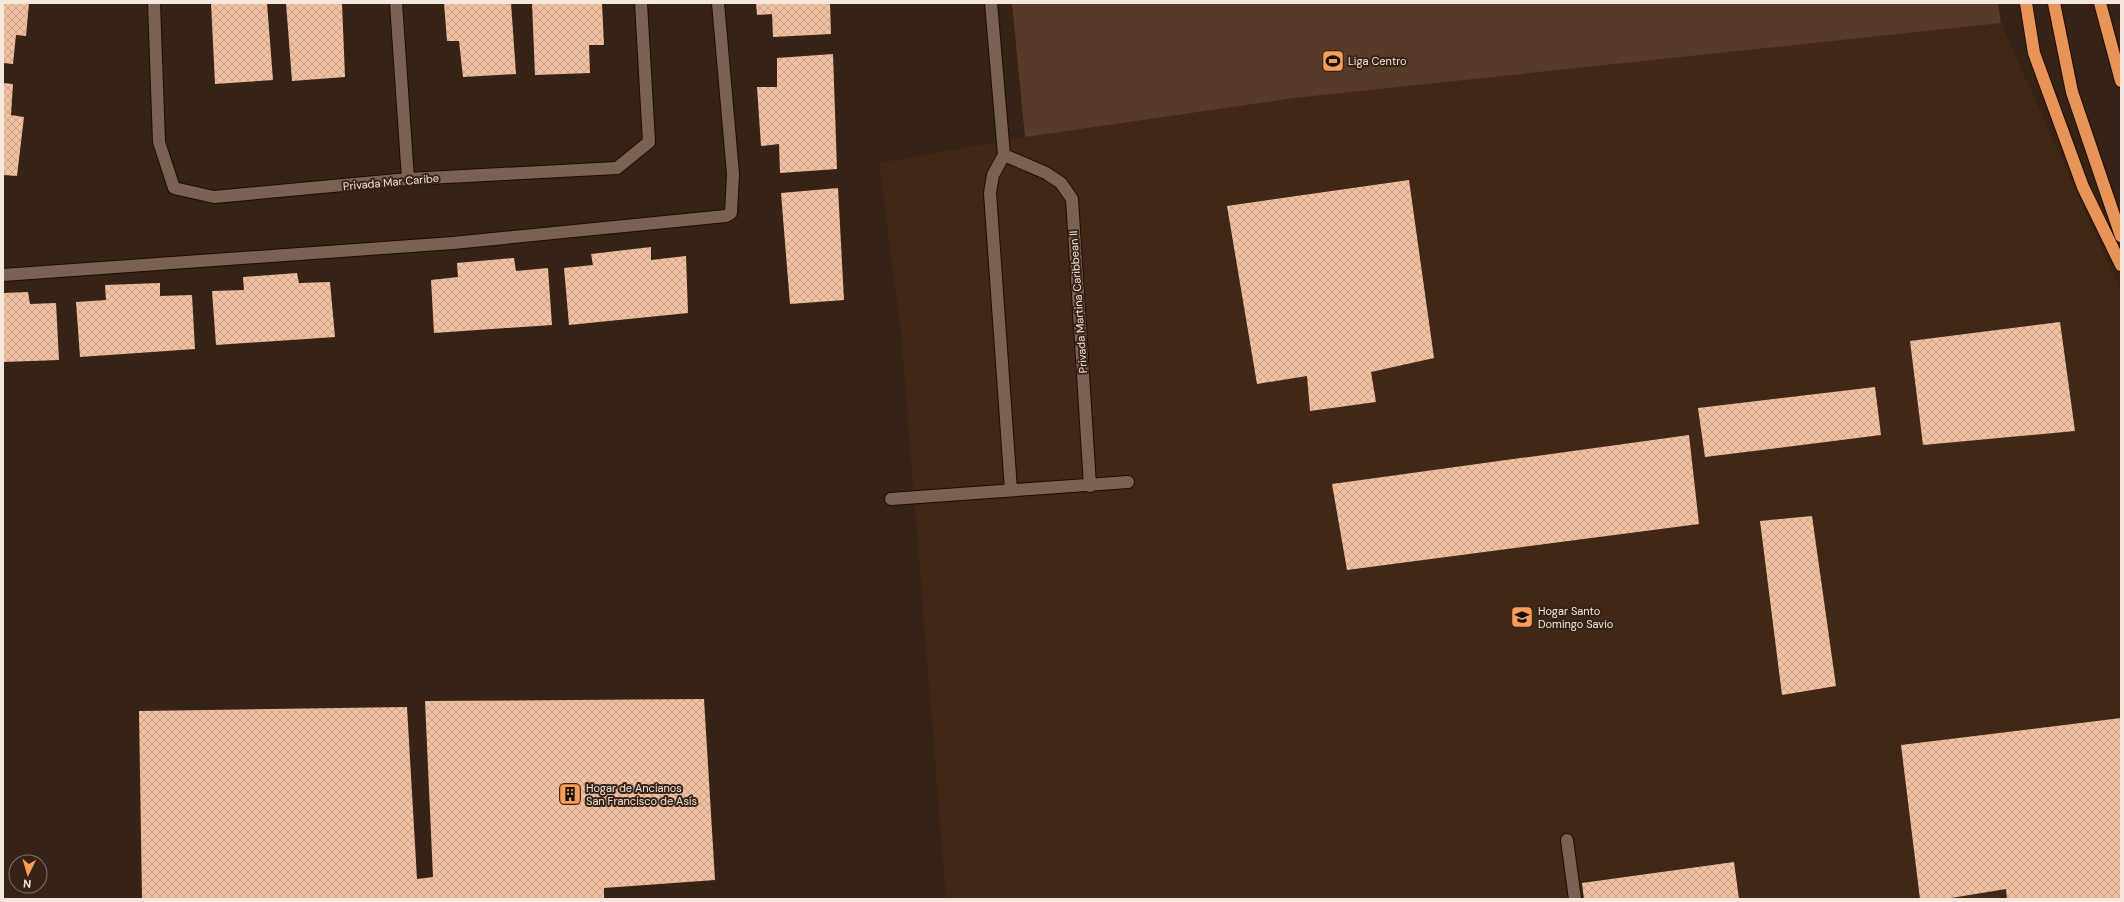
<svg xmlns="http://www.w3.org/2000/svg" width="2124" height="902" viewBox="0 0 2124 902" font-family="'DM Sans',sans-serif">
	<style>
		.built { fill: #412715 }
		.pitch { fill: #573b28 }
		.building { fill: url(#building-cross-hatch) }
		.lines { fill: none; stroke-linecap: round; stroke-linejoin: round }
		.lane-casing { stroke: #1e0c02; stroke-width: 14 }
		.street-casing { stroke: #1e0c02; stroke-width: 14 }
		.highway-casing { stroke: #1e0c02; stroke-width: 14 }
		.lane { stroke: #7a6252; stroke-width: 12 }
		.street { stroke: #7a6252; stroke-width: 12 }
		.highway { stroke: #e89458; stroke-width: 12 }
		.labels { text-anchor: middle; stroke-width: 4; stroke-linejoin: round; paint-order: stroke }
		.poi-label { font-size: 11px; fill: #f5e7de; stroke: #372315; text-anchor: start }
		.street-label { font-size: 11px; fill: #f5e7de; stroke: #372315 }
	</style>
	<defs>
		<pattern id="building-cross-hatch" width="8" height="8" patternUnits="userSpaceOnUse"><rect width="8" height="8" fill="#f1c0a0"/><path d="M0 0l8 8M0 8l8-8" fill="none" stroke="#c7a189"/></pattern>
	</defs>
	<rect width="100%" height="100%" fill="#372315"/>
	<path class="built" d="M1012 3H1998L2001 23 2121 292V899H946L901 334 879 163 1025 137Z"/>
	<path class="pitch" d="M1012 3H1998L2001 23 1294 98 1025 137Z"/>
	<path class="building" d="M3 3H29L26 36 16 35 13 64 3 63Z
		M211 3H267L273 80 215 84Z
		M286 3H342L345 77 292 81Z
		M444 3H511L516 74 463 77 459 41H447Z
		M532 3H602L604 45H589L590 73 535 75Z
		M756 3H830L831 34 773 37 772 14 757 15Z
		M833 54 837 169 780 173 779 144 761 146 757 87H777V58Z
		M3 83 13 84 11 115 24 117 17 176 3 175Z
		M1409 180 1434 358 1371 372 1376 402 1310 411 1307 376 1257 384 1227 206Z
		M838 188 844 300 790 304 781 193Z
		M651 247V260L686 256 688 313 569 325 564 268 593 265 591 254Z
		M514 258 516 271 548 268 552 325 434 333 431 280 458 277 457 263Z
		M297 273 299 283 330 282 335 337 216 345 212 291 244 290 243 277Z
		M160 283V296L192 295 195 349 80 357 76 302 106 300 105 285Z
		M28 292 30 304 56 303 59 360 3 362V293Z
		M2060 322 2075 431 1923 445 1910 341Z
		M1875 387 1881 435 1705 457 1698 408Z
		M1689 435 1699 524 1347 570 1332 484Z
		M1812 516 1836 686 1782 695 1760 521Z
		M704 699 715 880 604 888V899H142L139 711 407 707 417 879 433 877 425 701Z
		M2121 718V899H2007L2006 889 1945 899H1920L1901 745Z
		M1734 862 1739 899H1584L1582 883Z"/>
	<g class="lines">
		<g class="lane-casing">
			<path id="lane" d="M991 3 1004 155 993 175 990 193 1011 490
				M1004 155 1046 173 1061 183 1072 199 1090 486
				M3 275 453 243 726 216 731 213 733 174 718 3
				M891 499 1128 482
				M1567 840 1575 899"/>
		</g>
		<g class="street-casing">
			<path id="street" d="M154 3 159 142 174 188 214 197 408 179 617 168 649 142 641 3
				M396 3 408 179"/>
		</g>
		<g class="highway-casing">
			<path id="highway" d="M2026 3 2034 53 2083 187 2121 265
				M2054 3 2072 92 2121 236
				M2100 3 2121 81"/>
		</g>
		<use href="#lane" class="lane"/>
		<use href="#street" class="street"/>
		<use href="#highway" class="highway"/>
	</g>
	<defs>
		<g id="stadium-square" transform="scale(1.15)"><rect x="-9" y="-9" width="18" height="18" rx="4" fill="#fd9c56" stroke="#372315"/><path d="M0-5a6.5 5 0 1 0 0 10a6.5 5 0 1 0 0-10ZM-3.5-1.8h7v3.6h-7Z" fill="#111"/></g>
		<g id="school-square" transform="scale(1.15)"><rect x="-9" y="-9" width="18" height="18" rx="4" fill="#fd9c56" stroke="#372315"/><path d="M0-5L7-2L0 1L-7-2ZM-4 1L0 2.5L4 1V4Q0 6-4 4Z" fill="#111"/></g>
		<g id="building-square" transform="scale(1.15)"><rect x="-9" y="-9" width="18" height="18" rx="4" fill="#fd9c56" stroke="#372315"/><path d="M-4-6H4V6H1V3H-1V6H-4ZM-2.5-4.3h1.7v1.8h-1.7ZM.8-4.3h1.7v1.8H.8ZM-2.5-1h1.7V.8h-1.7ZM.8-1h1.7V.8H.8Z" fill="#111"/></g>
	</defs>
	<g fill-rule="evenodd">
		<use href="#stadium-square" x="1333" y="61"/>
		<use href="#school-square" x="1522" y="617"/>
		<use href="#building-square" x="570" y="794"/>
	</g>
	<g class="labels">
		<g class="poi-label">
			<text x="1348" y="65">Liga Centro</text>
			<text x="1538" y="615">Hogar Santo<tspan x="1538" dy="13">Domingo Savio</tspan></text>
			<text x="586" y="792">Hogar de Ancianos<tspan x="586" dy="13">San Francisco de Asís</tspan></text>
		</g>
		<g class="street-label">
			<text transform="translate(391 182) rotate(-5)" y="4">Privada Mar Caribe</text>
			<text transform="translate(1078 302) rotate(-94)" y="4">Privada Martina Caribbean II</text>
		</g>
	</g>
	<rect width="2124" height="902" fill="none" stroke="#f5e7de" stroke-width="8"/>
	<g transform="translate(28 874) rotate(185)"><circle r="19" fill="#372315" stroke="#837165"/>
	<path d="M0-3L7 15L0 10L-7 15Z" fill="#fd9c56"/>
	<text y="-6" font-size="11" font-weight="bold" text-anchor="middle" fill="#f5e7de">N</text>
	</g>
</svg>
